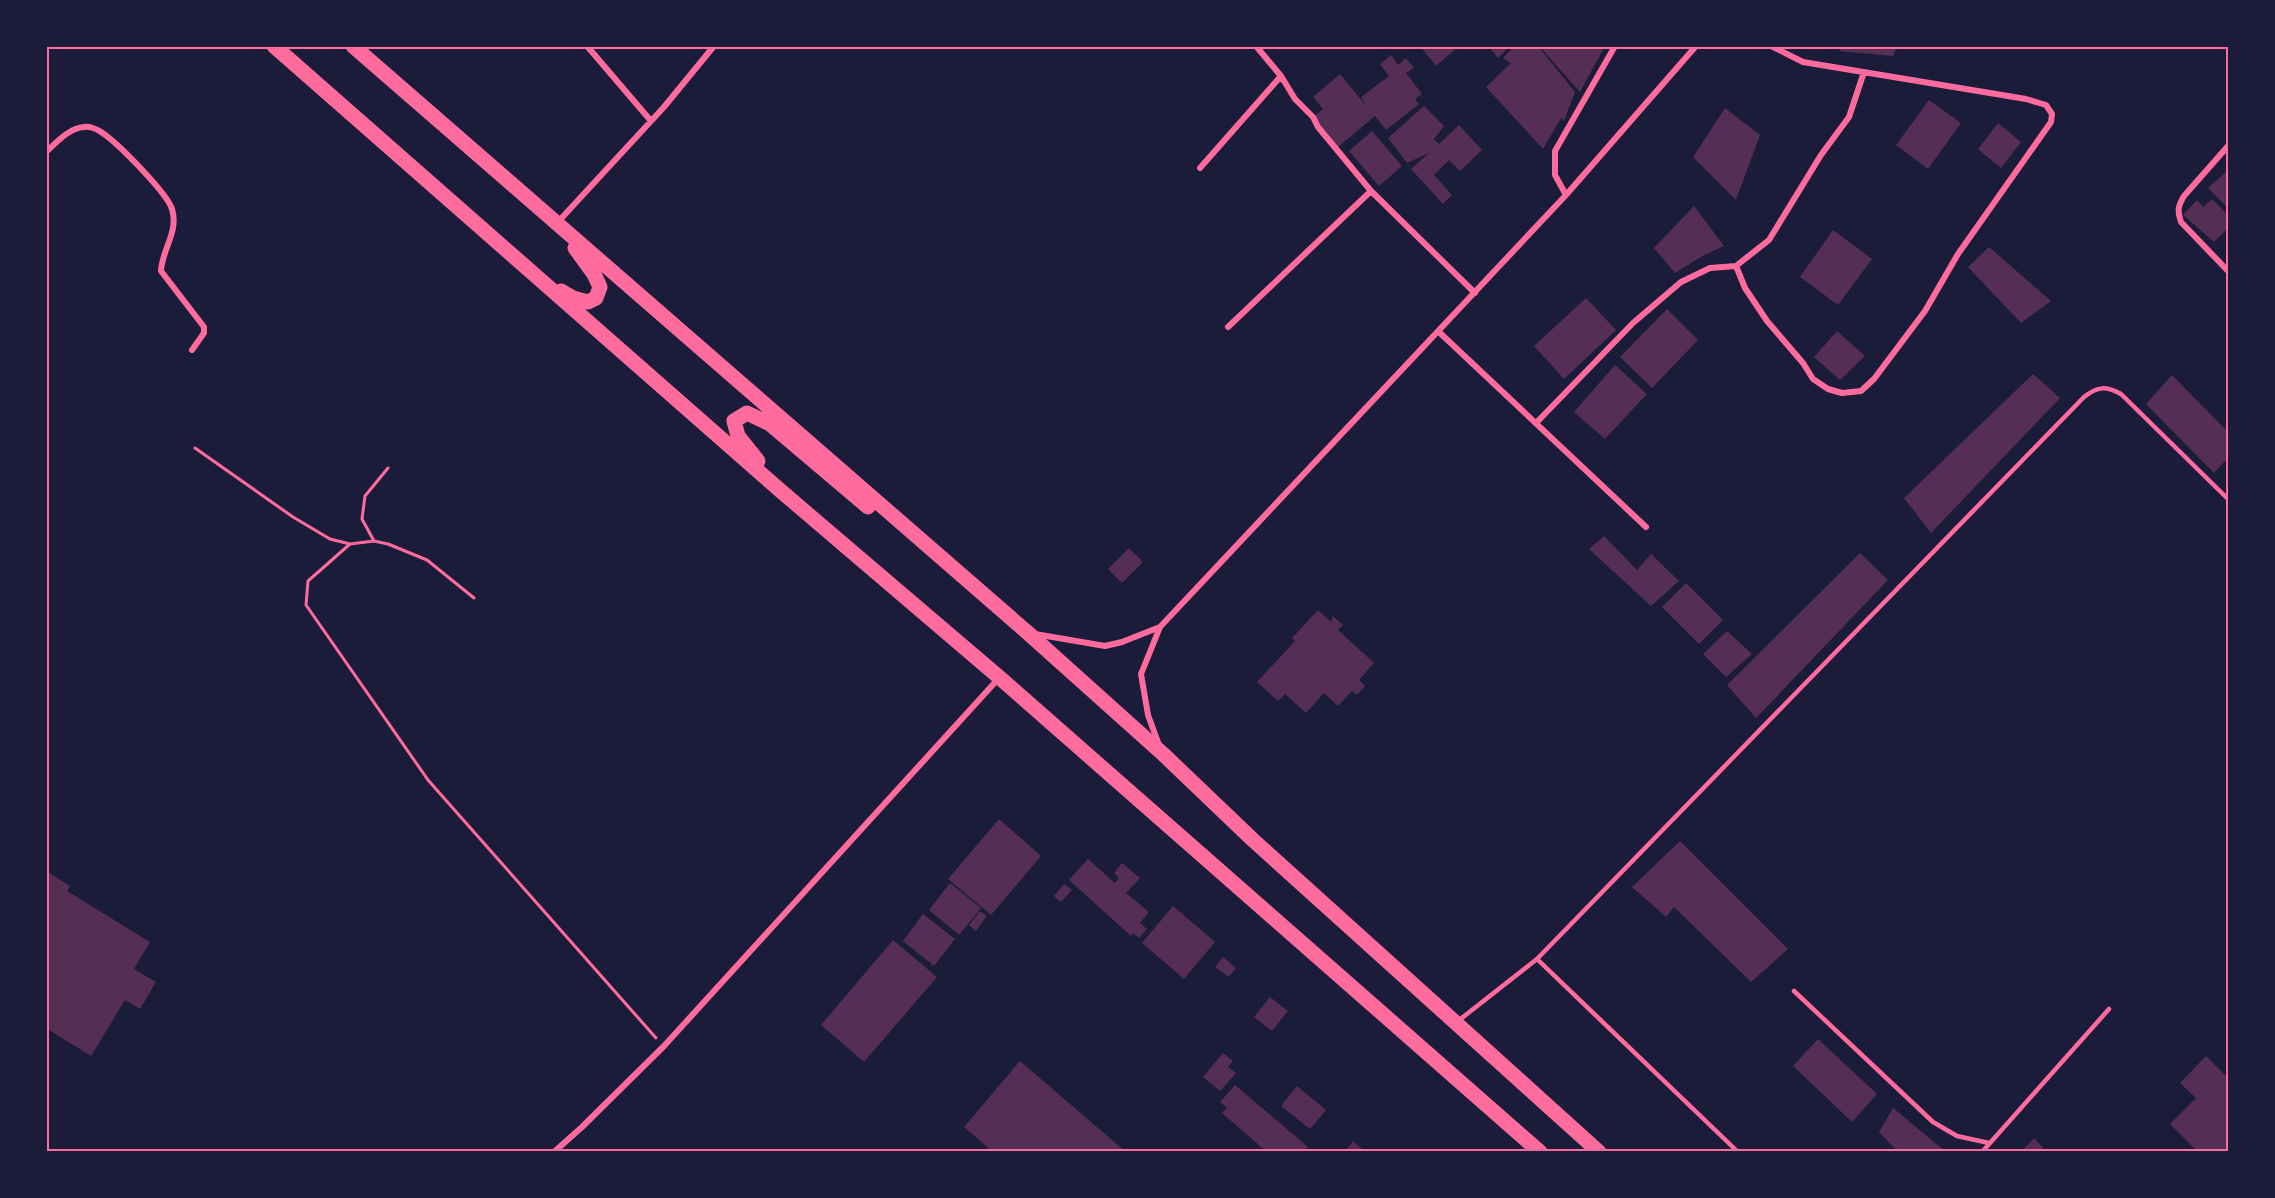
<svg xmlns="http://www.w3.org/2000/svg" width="2275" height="1198" viewBox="0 0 2275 1198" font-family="'Noto Sans',sans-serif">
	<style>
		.building { fill: #542f53 }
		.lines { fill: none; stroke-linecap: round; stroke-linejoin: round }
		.path { stroke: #ff6b9d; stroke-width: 3 }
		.service { stroke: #ff6b9d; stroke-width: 4.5 }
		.minor { stroke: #ff6b9d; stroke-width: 6 }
		.trunk { stroke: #ff6b9d; stroke-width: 15 }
		.neatline { fill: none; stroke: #ff6b9d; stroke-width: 2 }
	</style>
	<rect width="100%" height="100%" fill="#1b1b3a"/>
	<path class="building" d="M1420 46H1459L1436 66Z
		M1488 46H1510L1498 58Z
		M1514 46H1538L1575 92 1564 121 1561 118 1543 149 1486 87 1511 63 1503 58Z
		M1539 46H1605L1580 92Z
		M1841 46H1897L1893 56 1839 51Z
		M1391 55 1398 65 1406 58 1414 68 1406 73 1422 94 1415 99 1419 104 1386 130 1375 116 1338 147 1313 117 1323 109 1313 97 1340 74 1368 108 1361 97 1389 76 1380 64Z
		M1929 100 1961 123 1928 169 1896 145Z
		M1424 106 1444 126 1434 139 1439 144 1459 125 1482 150 1460 171 1449 160 1434 175 1452 195 1443 204 1411 169 1429 153 1407 163 1388 138Z
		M1725 108 1760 135 1736 200 1693 157Z
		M1998 123 2021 142 2001 168 1978 149Z
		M1372 131 1402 166 1379 186 1349 151Z
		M2226 172 2228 174V208L2208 188Z
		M2212 199 2228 215V228L2214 242 2183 215 2197 200 2203 207Z
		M1694 206 1724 246 1704 255 1675 273 1654 248Z
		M1833 230 1872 259 1838 305 1800 277Z
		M1989 247 2051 301 2021 323 1968 267Z
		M1586 298 1616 330 1564 379 1534 346Z
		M1667 309 1698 340 1652 388 1620 357Z
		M1837 331 1865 356 1840 380 1814 357Z
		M1615 365 1647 394 1605 439 1574 412Z
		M2033 374 2060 398 1931 533 1904 498Z
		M2172 375 2228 432V458L2214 473 2146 404Z
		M1604 536 1637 570 1651 554 1679 581 1651 606 1589 549Z
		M1129 548 1143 562 1122 583 1108 569Z
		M1860 553 1888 580 1756 718 1727 685Z
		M1686 583 1723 620 1699 644 1662 607Z
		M1318 610 1331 622 1333 616 1343 625 1338 630 1374 663 1359 680 1365 686 1357 695 1352 691 1338 706 1324 693 1306 713 1285 694 1278 701 1257 682 1295 641 1292 638Z
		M1727 631 1752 654 1726 677 1703 654Z
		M999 819 1041 856 991 915 948 879Z
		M1680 841 1788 949 1751 982 1674 907 1666 917 1632 887Z
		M1088 859 1115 883 1119 878 1114 873 1122 863 1140 878 1126 893 1149 912 1140 923 1147 929 1139 938 1133 933 1131 936 1069 880Z
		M46 871 70 886 67 891 150 942 134 969 156 982 140 1009 125 1000 91 1056 46 1028Z
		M950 883 981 908 959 935 929 910Z
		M1064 884 1072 890 1061 902 1054 896Z
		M1173 906 1215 942 1184 979 1142 943Z
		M980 911 987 916 976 931 969 925Z
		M923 914 955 939 934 966 903 941Z
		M893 940 937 977 864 1062 821 1025Z
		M1223 957 1236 968 1229 977 1215 967Z
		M1270 997 1288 1011 1272 1031 1254 1017Z
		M1818 1039 1877 1094 1852 1122 1793 1066Z
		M1223 1053 1233 1061 1228 1067 1236 1073 1220 1091 1203 1077Z
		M2206 1056 2228 1078V1152H2198L2170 1124 2196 1098 2180 1083Z
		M1020 1061 1126 1152H993L964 1127Z
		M1235 1085 1308 1147 1304 1152H1267L1222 1113 1227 1108 1220 1102Z
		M1297 1086 1326 1110 1310 1129 1281 1106Z
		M1893 1108 1946 1152H1898L1879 1132Z
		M2034 1138 2047 1152H2021Z
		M1353 1141 1365 1152H1345Z"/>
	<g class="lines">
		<path class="path" d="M195 448 293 517 330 539 350 544
			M374 541 362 519 365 496 388 468
			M474 598 427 560 388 544 374 541 350 544 308 581 306 605 428 780 656 1038"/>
		<path class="service" d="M1537 959 1738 1152
			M1794 991 1933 1122 1957 1136 1989 1143
			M1458 1021 1537 959 2084 397C2098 386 2106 386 2121 394L2228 499
			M1982 1152 2109 1009"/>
		<path class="minor" d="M587 46 651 121
			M1256 46 1281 76 1295 99 1313 117 1318 127 1371 191
			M2228 146 2184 196C2178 206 2177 211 2181 222L2228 271
			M46 152C57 142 69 128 84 127 89 126 97 129 101 132 117 142 167 193 172 209 179 232 162 249 161 271L204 327V333L192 350
			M1200 168 1281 76
			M1566 195 1555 175V151L1615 46
			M557 223 664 107 714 46
			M1736 266 1745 288 1767 321 1803 363 1813 379 1828 389 1842 393 1861 391 1874 379 1925 311 1958 254 2051 122 2052 114 2046 105 2026 99 1803 62 1771 46
			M1228 327 1371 191 1475 293
			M1439 332 1646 527
			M1536 423 1633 323 1681 282 1710 268 1736 266 1769 240 1821 155 1849 117 1864 72
			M1035 634 1105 646 1122 642 1160 627 1566 195 1696 46
			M1159 745 1148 715 1141 674 1160 627
			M554 1152 582 1127 664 1046 999 678"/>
		<path class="trunk" d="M274 46 782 492 1000 678 1540 1152
			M353 46 1028 633 1163 754 1253 840 1599 1152
			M561 291 573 298 588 302 596 298 600 287 594 274 575 248
			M758 461 738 436 734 421 747 413 770 424 868 507"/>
	</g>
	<rect width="2275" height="1198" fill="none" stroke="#1b1b3a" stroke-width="96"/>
	<rect x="48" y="48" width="2179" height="1102" class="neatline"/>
</svg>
